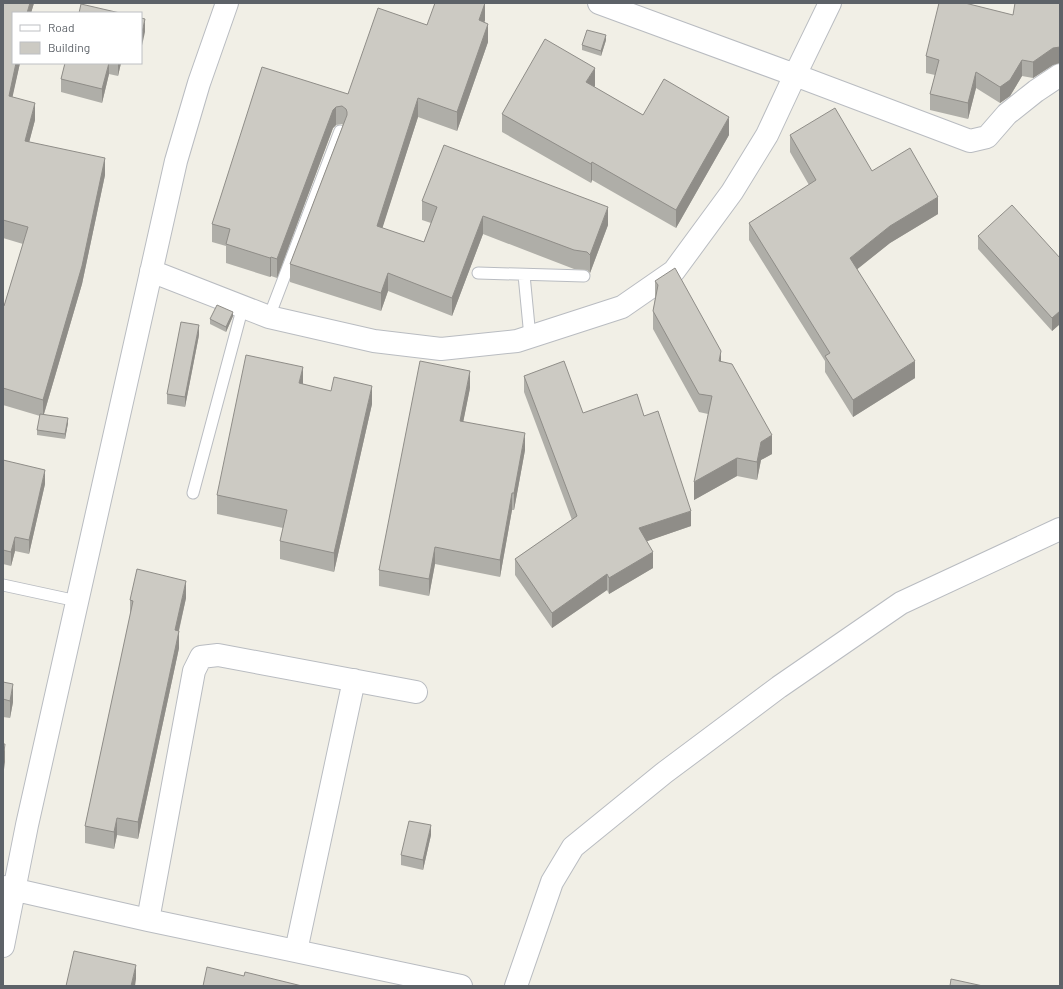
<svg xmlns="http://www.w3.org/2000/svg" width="1063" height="989" viewBox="0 0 1063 989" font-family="Barlow,sans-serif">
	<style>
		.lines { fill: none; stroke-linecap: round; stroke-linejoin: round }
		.service-casing { stroke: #b9bcc1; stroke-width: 13 }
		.minor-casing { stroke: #b9bcc1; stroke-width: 24 }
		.service { stroke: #fff; stroke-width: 11 }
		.minor { stroke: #fff; stroke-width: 22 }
		.wall { fill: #afaea8 }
		.shaded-wall { fill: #8f8d88 }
		.building { fill: #cccac3; stroke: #8f8d88 }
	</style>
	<rect width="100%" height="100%" fill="#f1efe6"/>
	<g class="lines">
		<g class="service-casing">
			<path id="service" d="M478 273 584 276
				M524 275 530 337
				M269 317 340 131
				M193 493 243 306
				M3 585 77 601"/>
		</g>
		<g class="minor-casing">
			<path id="minor" d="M599 3 795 75 970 141 987 137 1007 114 1036 91 1060 75
				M151 271 269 317 374 341 441 349 517 341 622 307 674 271 732 192 767 135 795 75 830 3
				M3 887 148 920 461 986
				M148 920 194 671 201 657 218 655 416 692
				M3 946 27 825 176 161 199 83 227 3
				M296 951 354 680
				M516 986 552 882 573 847 664 773 779 687 901 603 1060 529"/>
		</g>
		<use href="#service" class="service"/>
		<use href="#minor" class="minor"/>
	</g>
	<path class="wall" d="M3 3H34L31 13H13V63H20L12 97 35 120 29 142 105 175 82 284 44 414 68 423 65 439 37 435V430L40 416 3 405V306H4L23 244 3 238Z
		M485 3V20L484 23 488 42 457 131 418 117 382 228 424 242 431 223 422 220V201L608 225 590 273 587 270 574 269 483 234 452 316 388 291 381 311 290 282V264L343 125 342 124 336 125 333 128 277 278 271 276 270 277 226 263V246L212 242V224L348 94 427 25Z
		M1060 3V63L1053 65 1033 78 1022 76 1010 96 1000 103 976 88 968 119 930 110V94L935 75 926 73V56L1013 15Z
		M606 40 601 56 582 50V45Z
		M65 63H121L118 76 109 74 102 103 61 92V79Z
		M595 86 594 87 643 115 729 135 676 228 592 180 591 183 502 132V114Z
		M790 135 872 171 938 214 890 243 857 269 915 378 853 417 825 372V361L749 240V223L809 185 790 152Z
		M978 236 1060 258V324L1052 331 978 249Z
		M655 281 721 362 772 454 761 460 757 480 737 476 694 500 708 414 699 412 653 329V311L655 299Z
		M233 316 226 332 210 324V319Z
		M199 335 185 407 167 404V394Z
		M524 376 583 413 644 416 691 526 647 541 653 568 609 594 607 590 552 628 515 575V559L572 520 524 392Z
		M303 384 372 404 334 572 280 559V541L283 528 217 514V495Z
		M470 388 463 422 525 450 514 510H512L500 577 435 564 429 596 379 586V570Z
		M3 460 45 484 29 554 15 551 11 566 3 564Z
		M186 598 179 631V648L138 839 117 835 114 849 85 843V826L130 617V600Z
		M3 682 13 702 10 718 3 717Z
		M431 835 423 870 401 865V855Z"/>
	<path class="shaded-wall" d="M30 3H34L31 13H27Z
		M485 3V20L479 39V20Z
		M145 19V32L141 50V37Z
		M488 24V42L457 131V112Z
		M606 35V40L601 56V51Z
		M1059 46V63L1053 65 1033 78V62L1053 48Z
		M1022 60V76L1010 96 1000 103V87Z
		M16 63H20L9 113V96Z
		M109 63V74L102 103V89Z
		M118 63H121L118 76Z
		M595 68V86L586 100V82Z
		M976 72V88L968 119V103Z
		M418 98V117L377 245V226Z
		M35 103V120L25 158V141Z
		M336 107V125L333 128 277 278V259L333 110Z
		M729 117V135L676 228V210Z
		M105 158V175L82 284 43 417V400Z
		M592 162V180L591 183V164Z
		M938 197V214L890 243 850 275V258L890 226Z
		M608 207V225L590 273V255Z
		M483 216V234L452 316V298Z
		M271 257V276L270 277V258Z
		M388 273V291L381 311V293Z
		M1060 311V324L1052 331V318Z
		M233 312V316L226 332V327Z
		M199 325V335L185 407V397Z
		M721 351V369L719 361Z
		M915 361V378L853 417V400Z
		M303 367V385L299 383Z
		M470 371V388L460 438V421Z
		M372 386V404L334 572V553Z
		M68 418V423L65 439V434Z
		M525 433V450L514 510V493Z
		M772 435V454L761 460 757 480V462L761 442Z
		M737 458V476L694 500V482Z
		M45 470V484L29 554V540Z
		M512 493V510L500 577V560Z
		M691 511V526L639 544V528Z
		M15 537V551L11 566V552Z
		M435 547V564L429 596V579Z
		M653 552V568L609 594V578Z
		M607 574V590L552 628V613Z
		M186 581V598L175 647V630Z
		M179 631V648L138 839V822Z
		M13 684V702L10 718V701Z
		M5 744V762L3 777V759Z
		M117 818V835L114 849V832Z
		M431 825V835L423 870V860Z
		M136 965V979L135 986H131Z"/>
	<path class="building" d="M3 3H30L27 13H13V63H16L9 96 35 103 25 141 105 158 82 266 43 400 3 388V306H4L28 227 3 220Z
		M435 3H485L479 20 488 24 457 112 418 98 377 226 424 242 437 207 422 201 444 145 608 207 590 255 587 252 574 250 483 216 452 298 388 273 381 293 290 264 347 115V112L346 109 342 106 336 107 333 110 277 259 271 257 270 258 226 244 230 229 212 224 262 67 348 94 378 8 427 25Z
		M939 3H965L1013 15 1015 3H1060V47L1053 48 1033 62 1022 60 1010 80 1000 87 976 72 968 103 930 94 939 60 926 56Z
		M81 4 120 13H79Z
		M141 18 145 19 141 37Z
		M587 30 606 35 601 51 582 45Z
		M545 39 595 68 586 82 643 115 664 79 729 117 676 210 592 162 591 164 502 114Z
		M65 63H109L102 89 61 79Z
		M835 108 872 171 910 148 938 197 890 226 850 258 915 361 853 400 825 356 830 353 749 223 816 180 790 135Z
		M1012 205 1060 258V311L1052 318 978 236Z
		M675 268 721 351 719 361 732 364 772 435 761 442 757 462 737 458 694 482 712 396 699 394 653 311 658 285 655 281Z
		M217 305 233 312 226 327 210 319Z
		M181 322 199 325 185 397 167 394Z
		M246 355 303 367 299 383 331 391 334 377 372 386 334 553 280 541 287 510 217 495Z
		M420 361 470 371 460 421 525 433 514 493H512L500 560 435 547 429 579 379 570Z
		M564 361 583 413 637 394 644 416 658 411 691 511 639 528 653 552 609 578 607 574 552 613 515 559 577 516 524 376Z
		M40 414 68 418 65 434 37 430Z
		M3 460 45 470 29 540 15 537 11 552 3 550Z
		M137 569 186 581 175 630 179 631 138 822 117 818 114 832 85 826 133 601 130 600Z
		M3 682 13 684 10 701 3 699Z
		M3 744H5L3 759Z
		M409 821 431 825 423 860 401 855Z
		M74 951 136 965 131 986H66Z
		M207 967 244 976 245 972 302 986H203Z
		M951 979 983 986H950Z"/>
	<rect width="1063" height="989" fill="none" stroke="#5d6268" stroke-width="8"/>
	<rect x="12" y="12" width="130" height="52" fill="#ffffff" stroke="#bec0c3"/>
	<rect x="20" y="25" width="20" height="6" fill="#ffffff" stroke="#bec0c3"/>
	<text x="48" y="32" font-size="12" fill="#5d6268">Road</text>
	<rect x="20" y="42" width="20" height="12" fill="#cccac3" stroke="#bec0c3"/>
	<text x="48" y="52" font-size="12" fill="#5d6268">Building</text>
</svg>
